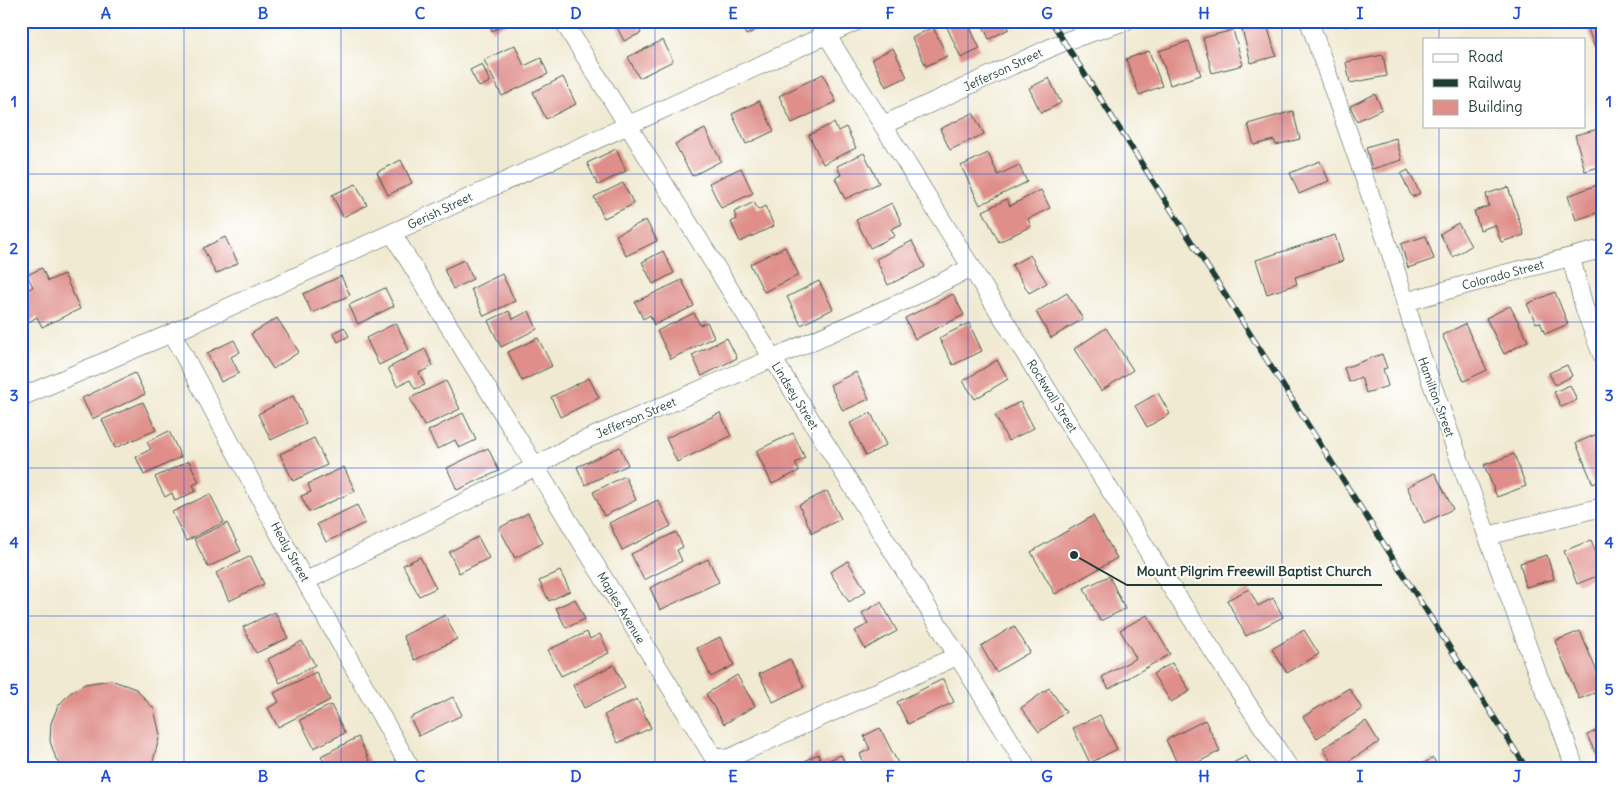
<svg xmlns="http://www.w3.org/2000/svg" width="1623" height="790" viewBox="0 0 1623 790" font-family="Delius,sans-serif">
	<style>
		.building { fill: #df8e89 }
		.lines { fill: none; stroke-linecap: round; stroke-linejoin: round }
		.minor-casing { stroke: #3e574c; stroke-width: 19 }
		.minor { stroke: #fff; stroke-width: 18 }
		.rail-casing { stroke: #1f3d34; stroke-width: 5.5 }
		.rail { stroke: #fff; stroke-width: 4; stroke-dasharray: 11; stroke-linecap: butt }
		.grid { fill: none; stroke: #1d4ed8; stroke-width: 1; stroke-opacity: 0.55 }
		.labels { text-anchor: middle; stroke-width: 4; stroke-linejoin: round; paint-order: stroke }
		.street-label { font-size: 12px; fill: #1f3d34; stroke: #fff }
		.leader { fill: none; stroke: #1f3d34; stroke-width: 2 }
		.callout-dot { fill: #1f3d34; stroke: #fff; stroke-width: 2 }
		.callout-label { font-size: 14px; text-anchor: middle; font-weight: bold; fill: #1f3d34; stroke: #fff; stroke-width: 4; stroke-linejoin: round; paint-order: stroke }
		.neatline { fill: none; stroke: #1d4ed8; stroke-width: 2 }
		.grid-label { font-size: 16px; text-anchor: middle; font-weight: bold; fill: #1d4ed8 }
	</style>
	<rect width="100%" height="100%" fill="#fff"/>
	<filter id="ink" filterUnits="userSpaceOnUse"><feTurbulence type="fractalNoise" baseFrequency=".02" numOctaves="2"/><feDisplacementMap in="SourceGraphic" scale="10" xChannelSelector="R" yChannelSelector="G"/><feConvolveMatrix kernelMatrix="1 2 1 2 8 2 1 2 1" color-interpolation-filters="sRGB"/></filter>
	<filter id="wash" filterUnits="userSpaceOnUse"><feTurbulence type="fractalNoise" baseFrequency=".0096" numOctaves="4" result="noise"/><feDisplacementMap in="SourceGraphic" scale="20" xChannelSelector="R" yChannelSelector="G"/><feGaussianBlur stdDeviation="1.12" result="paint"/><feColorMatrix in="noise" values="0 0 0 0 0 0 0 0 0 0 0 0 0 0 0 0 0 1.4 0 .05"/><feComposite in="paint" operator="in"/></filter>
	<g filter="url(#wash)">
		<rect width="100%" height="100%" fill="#f1ead3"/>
		<g id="blocks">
			<path class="building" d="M488 21H512L492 31Z
				M614 21H636L641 33 624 41Z
				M739 21H774L746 35Z
				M954 21H967L980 49 961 58 946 25Z
				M981 21H1005L1009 29 989 39Z
				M1260 21H1266L1276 56 1251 63 1241 26Z
				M1342 21H1357L1345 27Z
				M1602 25V58L1599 59 1588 29Z
				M933 27 947 56 926 66 912 38Z
				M1233 30 1243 65 1212 73 1203 38Z
				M663 40 673 61 639 78 628 57Z
				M1189 41 1201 75 1170 85 1159 51Z
				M515 45 524 66 541 58 548 74 502 96 484 60Z
				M893 48 907 77 886 87 872 59Z
				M1149 51 1162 86 1139 95 1126 59Z
				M1383 55 1387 76 1350 83 1346 62Z
				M482 64 490 82 479 87 470 70Z
				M823 74 836 102 792 123 779 96Z
				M563 77 576 104 546 119 533 92Z
				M1049 78 1061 103 1041 113 1029 88Z
				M1375 94 1382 109 1357 121 1350 106Z
				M759 101 774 131 746 144 732 114Z
				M1293 111 1300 139 1276 145 1274 140 1254 145 1248 124Z
				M973 113 984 134 950 150 940 129Z
				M834 123 838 131 846 127 856 148 823 164 809 135Z
				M1602 128V166L1585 171 1575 135Z
				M705 129 721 161 692 176 675 144Z
				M1396 138 1402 160 1372 169 1366 147Z
				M616 149 626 171 598 185 587 163Z
				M864 153 879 183 845 199 835 178 841 175 837 166Z
				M988 153 998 175 1019 165 1027 182 980 205 961 166Z
				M401 160 412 183 388 195 377 172Z
				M1320 161 1329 181 1299 194 1290 173Z
				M741 168 753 193 721 208 709 183Z
				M1408 170 1420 193 1412 197 1401 174Z
				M623 183 634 204 604 218 594 197Z
				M1602 183V211L1576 220 1568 196Z
				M356 184 367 205 343 217 332 195Z
				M1508 187 1524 235 1501 242 1495 225 1480 230 1474 211 1489 206 1486 194Z
				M1041 190 1050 208 1028 219 1031 226 999 242 983 211 1007 199 1010 206Z
				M754 202 758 210 765 206 774 226 740 242 731 222 737 219 734 212Z
				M892 203 902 224 891 229 895 236 870 248 856 220Z
				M646 220 657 241 626 256 616 235Z
				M1458 223 1471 246 1453 257 1440 234Z
				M1335 235 1343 261 1295 277 1297 284 1267 294 1256 260Z
				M1426 236 1434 259 1408 268 1401 244Z
				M225 237 238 263 216 274 203 248Z
				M912 241 925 267 888 285 876 259Z
				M785 247 799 275 764 292 750 264Z
				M663 251 674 273 653 284 642 262Z
				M1030 255 1047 283 1029 293 1012 265Z
				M464 260 473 279 453 289 444 269Z
				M42 268 48 281 64 274 80 309 42 327 37 317 29 322 21 306V293L33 287 27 275Z
				M502 274 515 301 484 316 471 289Z
				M341 276 350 295 312 313 303 294Z
				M682 280 694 306 654 325 650 315 643 319 635 302Z
				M819 281 833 309 801 325 787 297Z
				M385 288 394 306 358 324 349 305Z
				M1555 292 1568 324 1545 334 1540 322 1536 323 1527 304Z
				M1067 293 1083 319 1051 338 1036 312Z
				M953 294 964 315 915 339 905 318Z
				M1510 306 1528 341 1504 354 1486 318Z
				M509 311 513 319 529 311 537 329 501 347 488 321Z
				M694 313 700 325 707 322 714 337 671 359 657 331Z
				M277 318 299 352 273 369 251 334Z
				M396 323 409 350 379 365 366 338Z
				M969 323 982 351 953 365 939 338Z
				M1465 324 1487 370 1464 381 1442 335Z
				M344 327 349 336 338 342 333 333Z
				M1106 328 1133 370 1101 391 1074 349Z
				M538 338 552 366 522 381 508 352Z
				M727 338 737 358 702 376 692 355Z
				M234 340 240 352 231 357 239 373 221 382 207 353Z
				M425 349 433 366 419 373 425 385 415 389 410 380 397 386 388 368Z
				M1382 354 1387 368 1383 369 1388 386 1366 393 1361 377 1349 382 1344 368Z
				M997 360 1008 379 975 399 963 381Z
				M1567 365 1572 376 1555 385 1549 373Z
				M856 372 869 399 843 411 830 385Z
				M135 373 145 394 92 419 82 398Z
				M589 378 599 398 560 417 551 397Z
				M446 381 460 409 424 426 410 398Z
				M1570 385 1577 400 1561 407 1554 392Z
				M1158 393 1170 414 1147 427 1135 406Z
				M293 396 306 423 271 440 258 414Z
				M143 402 156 430 115 448 102 420Z
				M1020 402 1034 428 1008 441 995 415Z
				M463 413 476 440 459 448 455 440 437 449 428 431Z
				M720 413 731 436 677 462 666 438Z
				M871 413 886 445 866 456 850 423Z
				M169 431 181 457 144 475 136 457 151 449 147 442Z
				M1602 432V480L1593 484 1576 443Z
				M793 433 805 458 795 463 799 471 772 484 756 451Z
				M314 438 327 465 293 481 280 454Z
				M620 447 628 465 585 485 577 467Z
				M488 448 499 471 457 490 447 468Z
				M1514 454 1526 486 1497 497 1484 465Z
				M189 461 199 482 193 485 196 491 175 501 172 493 165 497 155 477Z
				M344 467 355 491 309 512 301 496 311 492 308 484Z
				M1435 473 1453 509 1424 523 1407 487Z
				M625 476 636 500 604 516 593 492Z
				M827 491 841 519 812 533 799 505Z
				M210 494 224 522 186 541 172 512Z
				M658 500 671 526 622 550 609 523Z
				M357 505 365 523 326 542 317 524Z
				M528 513 543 543 515 558 499 528Z
				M1093 516 1117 558 1055 594 1031 552Z
				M227 523 241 551 208 567 194 539Z
				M676 532 683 547 677 550 682 561 644 580 631 554Z
				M478 537 489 558 459 573 449 552Z
				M1591 540 1602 568V574L1577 584 1564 551Z
				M1547 555 1554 579 1526 587 1520 563Z
				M251 556 264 584 229 601 216 573Z
				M420 557 436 588 419 596 403 565Z
				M708 559 719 582 660 610 650 588Z
				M848 561 866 591 849 602 830 572Z
				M560 571 570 591 549 601 539 581Z
				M1109 576 1125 609 1100 621 1084 588Z
				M1249 589 1258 606 1273 598 1283 617 1246 636 1227 600Z
				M575 599 585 619 566 628 556 608Z
				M881 602 897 631 865 649 855 631 868 624 862 613Z
				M275 612 288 638 256 653 243 627Z
				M445 615 457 639 415 660 403 636Z
				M1147 615 1170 654 1109 689 1102 677 1136 658 1120 630Z
				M1014 626 1030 652 996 672 981 646Z
				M1304 630 1319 654 1287 673 1272 649Z
				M1580 631 1602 684V690L1579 699 1555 641Z
				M587 632 590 639 600 634 609 653 561 676 548 650Z
				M720 637 734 665 711 677 697 648Z
				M302 641 315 665 280 683 268 659Z
				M790 659 804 687 773 702 759 674Z
				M1172 663 1190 691 1171 702 1153 674Z
				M614 665 625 688 584 708 573 685Z
				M316 672 330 700 278 727 268 708 279 702 274 693Z
				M737 675 755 706 724 724 706 694Z
				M943 679 954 702 908 724 897 702Z
				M111 680 136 689 154 709 160 735 153 761 148 769H62L56 759 50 741 51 723 58 706 70 693 85 684Z
				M1049 688 1066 712 1039 732 1021 708Z
				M1349 688 1362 709 1317 738 1303 717Z
				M453 697 462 715 419 736 410 718Z
				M637 699 651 728 618 743 604 715Z
				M331 705 345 733 314 748 300 720Z
				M1100 715 1117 749 1090 763 1073 728Z
				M1205 720 1220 751 1185 769H1180L1166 740Z
				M1366 721 1379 742 1336 769 1323 748Z
				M880 728 901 769H867L860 754 870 749 864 736Z
				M1602 728V767L1587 735Z
				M358 737 370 762 356 769H328L321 756Z
				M818 754 822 763 841 755 848 769H810L806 760Z
				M1246 756 1253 769H1222Z
				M1433 758 1439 769H1413Z"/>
		</g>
	</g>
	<g filter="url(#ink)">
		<use href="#blocks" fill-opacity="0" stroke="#3e574c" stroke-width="1"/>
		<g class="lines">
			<g class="minor-casing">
				<path id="minor" d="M563 21 1028 769
					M818 21 1156 564 1290 769
					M1309 21 1390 251 1421 354 1538 675 1563 733 1575 769
					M883 125 1063 42 1126 21
					M392 233 712 755 725 759 734 756 957 656
					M1571 258 1585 310 1602 355
					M1405 302 1504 274 1602 249
					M172 333 290 554 411 769
					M21 397 172 333 857 21
					M1487 536 1602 507
					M306 581 535 467 569 447 913 297 972 267"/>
			</g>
			<use href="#minor" class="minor"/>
			<g class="rail-casing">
				<path id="rail" d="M1051 21 1527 769"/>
			</g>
			<use href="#rail" class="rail"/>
		</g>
	</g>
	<path class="grid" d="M184 21V769M341 21V769M498 21V769M655 21V769M812 21V769M968 21V769M1125 21V769M1282 21V769M1439 21V39M1439 126V769M21 174H1602M21 322H1602M21 468H1602M21 616H1602"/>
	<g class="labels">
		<g class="street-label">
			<text transform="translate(1003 70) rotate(-25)" y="4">Jefferson Street</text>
			<text transform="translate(440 211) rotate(-25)" y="4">Gerish Street</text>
			<text transform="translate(1503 275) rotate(-15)" y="4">Colorado Street</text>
			<text transform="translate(795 396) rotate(58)" y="4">Lindsey Street</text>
			<text transform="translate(1052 396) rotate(58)" y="4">Rockwall Street</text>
			<text transform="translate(1436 397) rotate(70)" y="4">Hamilton Street</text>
			<text transform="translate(636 418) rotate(-23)" y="4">Jefferson Street</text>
			<text transform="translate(290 552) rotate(61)" y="4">Healy Street</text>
			<text transform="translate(621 608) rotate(59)" y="4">Maples Avenue</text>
		</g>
	</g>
	<path class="leader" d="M1074 555L1127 585H1382"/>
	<circle class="callout-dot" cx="1074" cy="555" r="5"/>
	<g class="callout-label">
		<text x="1254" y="576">Mount Pilgrim Freewill Baptist Church</text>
	</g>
	<rect width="1623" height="790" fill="none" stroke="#fff" stroke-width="55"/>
	<rect x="1423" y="38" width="162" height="90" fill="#ffffff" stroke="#a5b1ae"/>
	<rect x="1433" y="54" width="25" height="8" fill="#ffffff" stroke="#a5b1ae"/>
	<text x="1468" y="62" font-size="15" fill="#1f3d34">Road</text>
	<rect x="1433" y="79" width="25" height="8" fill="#1f3d34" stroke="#a5b1ae"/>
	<text x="1468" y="88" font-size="15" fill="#1f3d34">Railway</text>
	<rect x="1433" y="100" width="25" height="15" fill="#df8e89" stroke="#a5b1ae"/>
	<text x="1468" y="112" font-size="15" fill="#1f3d34">Building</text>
	<rect x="28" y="28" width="1568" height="734" class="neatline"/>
	<g class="grid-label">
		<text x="106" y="19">A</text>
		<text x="263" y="19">B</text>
		<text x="420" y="19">C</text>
		<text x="576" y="19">D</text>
		<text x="733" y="19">E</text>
		<text x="890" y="19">F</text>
		<text x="1047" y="19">G</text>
		<text x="1204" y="19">H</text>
		<text x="1360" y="19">I</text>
		<text x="1517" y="19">J</text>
		<text x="14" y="107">1</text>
		<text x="1609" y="107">1</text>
		<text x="14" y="254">2</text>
		<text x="1609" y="254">2</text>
		<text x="14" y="401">3</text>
		<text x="1609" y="401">3</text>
		<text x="14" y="548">4</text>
		<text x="1609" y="548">4</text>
		<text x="14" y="695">5</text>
		<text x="1609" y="695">5</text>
		<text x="106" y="782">A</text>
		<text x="263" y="782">B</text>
		<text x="420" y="782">C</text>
		<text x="576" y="782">D</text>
		<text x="733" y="782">E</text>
		<text x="890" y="782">F</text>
		<text x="1047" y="782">G</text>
		<text x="1204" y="782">H</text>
		<text x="1360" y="782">I</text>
		<text x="1517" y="782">J</text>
	</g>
</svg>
